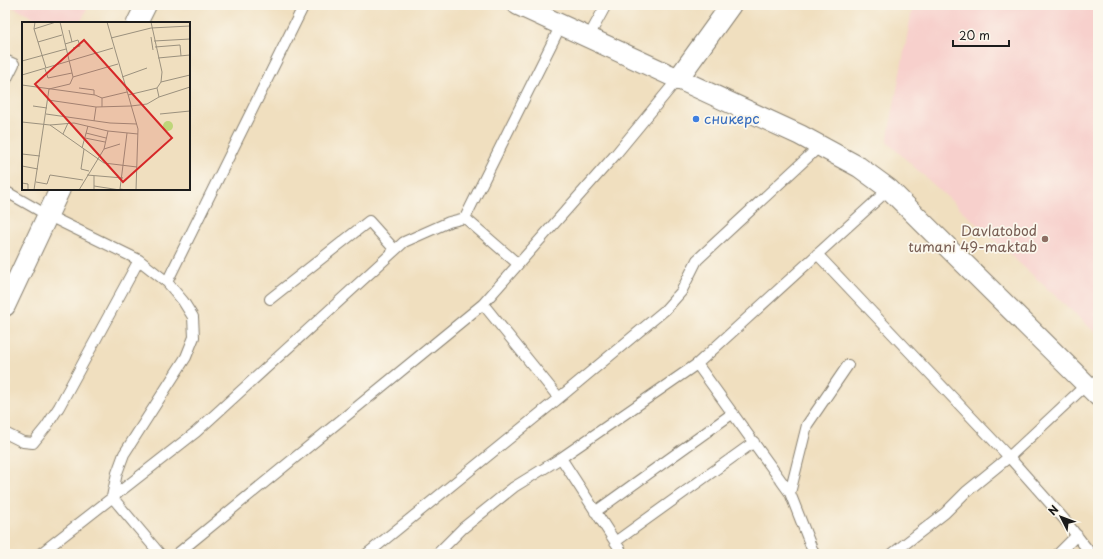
<svg xmlns="http://www.w3.org/2000/svg" width="1103" height="559" viewBox="0 0 1103 559" font-family="'Playpen Sans',sans-serif">
	<style>
		.built { fill: #f7d0cc }
		.lines { fill: none; stroke-linecap: round; stroke-linejoin: round }
		.service-casing { stroke: #867e6e; stroke-width: 12 }
		.minor-casing { stroke: #867e6e; stroke-width: 22 }
		.service { stroke: #fff; stroke-width: 10 }
		.minor { stroke: #fff; stroke-width: 20 }
		.shop-dot { fill: #3f7fe0; stroke: #fbf7ec; stroke-width: 1.5 }
		.education-dot { fill: #8d6e63; stroke: #fbf7ec; stroke-width: 1.5 }
		.labels { text-anchor: middle; stroke-width: 3.5; stroke-linejoin: round; paint-order: stroke }
		.shop-label { font-size: 14px; fill: #366cbe; stroke: #fbf7ec; text-anchor: start }
		.education-label { font-size: 14px; fill: #785e54; stroke: #fbf7ec; text-anchor: end }
		.inset-road { fill: none; stroke: #9b917e; stroke-width: 1 }
		.view { fill: #d62828; fill-opacity: 0.15; stroke: #d62828; stroke-width: 2 }
		.inset-edge { fill: none; stroke: #1c1c1c; stroke-width: 2 }
	</style>
	<rect width="100%" height="100%" fill="#fbf7ec"/>
	<filter id="ink" filterUnits="userSpaceOnUse"><feTurbulence type="fractalNoise" baseFrequency=".025" numOctaves="2"/><feDisplacementMap in="SourceGraphic" scale="8" xChannelSelector="R" yChannelSelector="G"/><feConvolveMatrix kernelMatrix="1 2 1 2 8 2 1 2 1" color-interpolation-filters="sRGB"/></filter>
	<filter id="wash" filterUnits="userSpaceOnUse"><feTurbulence type="fractalNoise" baseFrequency=".012" numOctaves="4" result="noise"/><feDisplacementMap in="SourceGraphic" scale="16" xChannelSelector="R" yChannelSelector="G"/><feGaussianBlur stdDeviation="0.9" result="paint"/><feColorMatrix in="noise" values="0 0 0 0 0 0 0 0 0 0 0 0 0 0 0 0 0 1.4 0 .05"/><feComposite in="paint" operator="in"/></filter>
	<g filter="url(#wash)">
		<rect width="100%" height="100%" fill="#f0dfbf"/>
		<path class="built" d="M9 5H89L80 23H43Z
			M913 5H1098V335L887 142Z"/>
	</g>
	<g filter="url(#ink)">
		<g class="lines">
			<g class="service-casing">
				<path id="service" d="M588 38 606 5
					M5 60 14 64 5 82
					M5 191 47 215 139 260 167 282 183 301 193 317 194 337 186 357 124 454 117 473 112 497 160 554
					M465 218 561 25
					M817 254 1009 457 1064 519 1091 554
					M167 282 304 5
					M270 299 369 221 395 250
					M483 304 559 398
					M697 364 790 493 814 554
					M5 433 23 442 33 443 46 427 59 407 139 260
					M561 458 623 554
					M790 493 807 425 848 365
					M595 512 733 413
					M615 542 754 442
					M40 554 196 432 404 242 449 222 465 218 518 264
					M177 554 483 304 616 154 677 80
					M367 554 559 398 665 310 681 292 697 260 820 146
					M437 554 463 528 514 487 561 458 697 364 889 189
					M892 554 945 513 966 492 1009 457 1086 385
					M1058 554 1077 535"/>
			</g>
			<g class="minor-casing">
				<path id="minor" d="M518 5 800 135 859 167 889 189 1098 396
					M137 23 146 5
					M677 80 731 5
					M5 306 60 189"/>
			</g>
			<use href="#service" class="service"/>
			<use href="#minor" class="minor"/>
		</g>
	</g>
	<circle class="shop-dot" cx="696" cy="119" r="4"/>
	<circle class="education-dot" cx="1045" cy="239" r="4"/>
	<g class="labels">
		<g class="shop-label">
			<text x="704" y="124">сникерс</text>
		</g>
		<g class="education-label">
			<text x="1037" y="236">Davlatobod<tspan x="1037" dy="16">tumani 49-maktab</tspan></text>
		</g>
	</g>
	<g transform="translate(22 22)">
		<rect width="168" height="168" fill="#f0dfbf"/>
		<path d="M141 104a5 5 0 1 1 10 0a5 5 0 1 1-10 0Z" fill="#bed67a"/>
		<path class="inset-road" d="M13 0 12 7 24 46M85 0 116 107 114 168M129 0 140 50 139 60 135 66 137 75M12 7 34 0M47 8 50 20M129 15 131 28M89 16 129 6 168 4M132 19 168 17M16 20 40 13M43 22 56 18 58 24 51 26M133 25 158 23 159 34M136 36 168 33M0 39 44 27M23 47 26 56 50 51M0 53 91 26M51 55 96 42M100 55 125 46M139 60 168 53M0 63 73 73 80 76V85M57 66 72 68V73M106 73 135 66M80 76 105 70M26 78 74 85 109 84 125 82 137 75 168 65M11 84 25 86M24 92 88 101 115 102M138 92 168 89M72 99 74 85M0 100 28 103 82 141 115 145M28 103 52 101 86 109 116 112M64 111 84 116M105 111 98 167 105 168M41 112 46 101M63 116 83 120M60 126 66 104M62 127 59 147 67 149M82 127 98 122M0 132 18 134M0 144 16 147M65 153 101 156M14 160 25 162 28 153 61 158M0 161 6 162V168M72 164 98 168M12 168 27 67 48 62 51 55 38 0M57 168 82 127 86 109M72 168V154"/>
		<path class="view" d="M62 18 150 116 101 160 13 62Z"/>
		<rect width="168" height="168" class="inset-edge"/>
	</g>
	<rect width="1103" height="559" fill="none" stroke="#fbf7ec" stroke-width="20"/>
	<g transform="translate(1061 517) rotate(312)" stroke="#fbf7ec" stroke-width="3" paint-order="stroke">
	<path d="M0-3L7 15L0 10L-7 15Z" fill="#1c1c1c"/>
	<text y="-6" font-size="11" font-weight="bold" text-anchor="middle" fill="#1c1c1c">N</text>
	</g>
	<path d="M953 40v6h56v-6" fill="none" stroke="#1c1c1c" stroke-width="2"/>
	<text x="959" y="40" font-size="12" fill="#1c1c1c" stroke="#fbf7ec" stroke-width="3" paint-order="stroke">20 m</text>
</svg>
